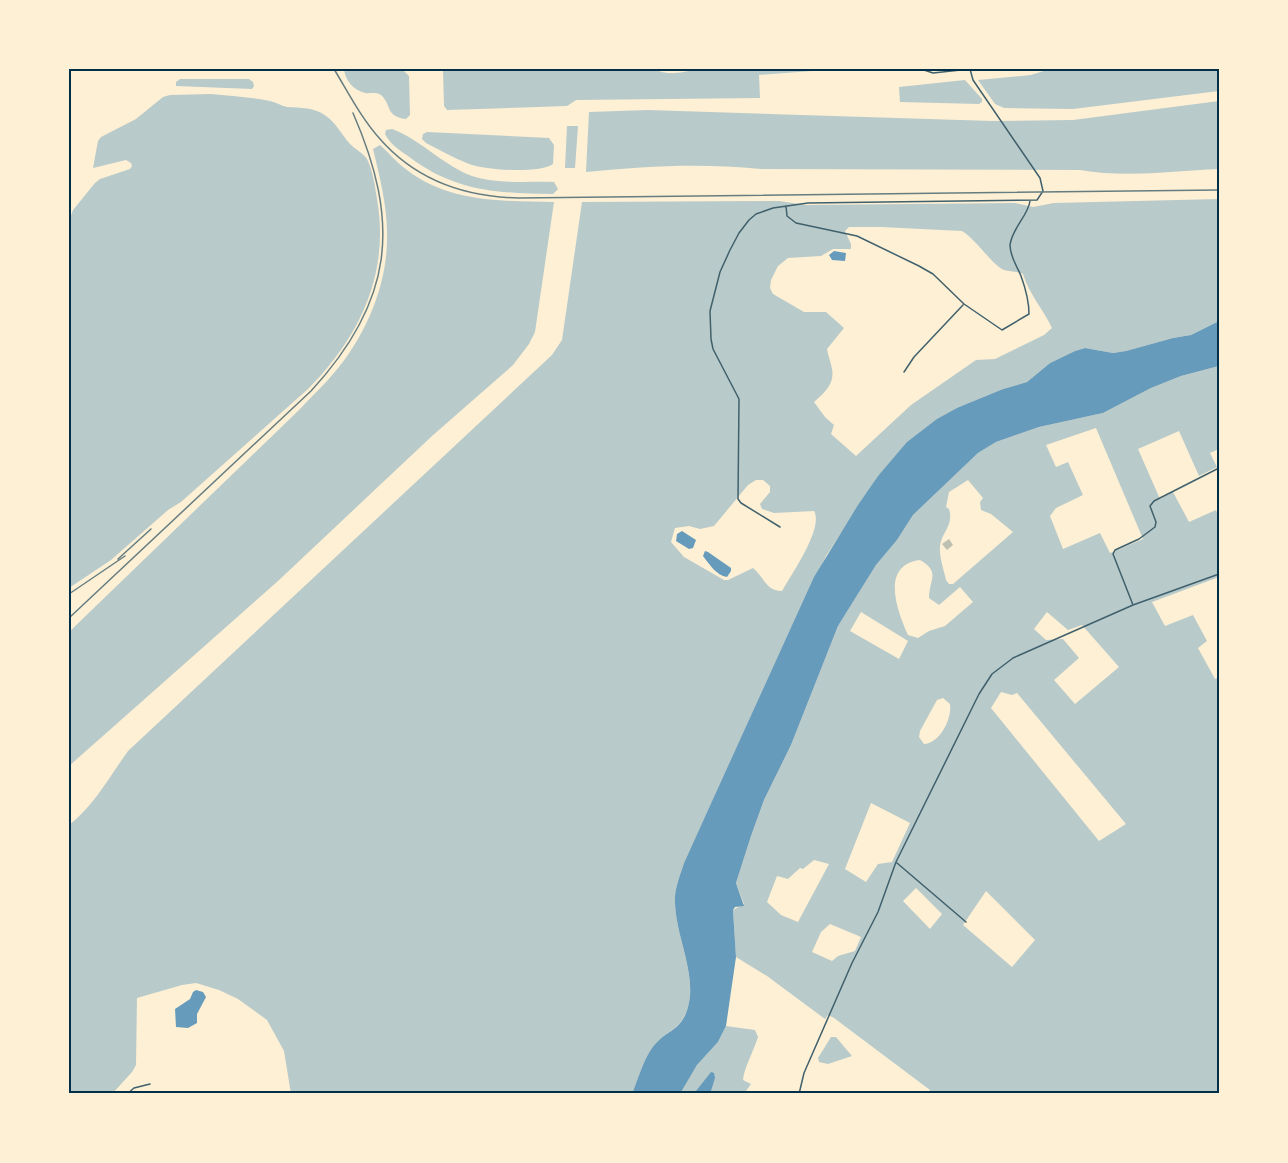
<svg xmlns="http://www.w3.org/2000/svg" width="1288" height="1163" viewBox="0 0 1288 1163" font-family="Inter,sans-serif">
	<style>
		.green { fill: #b9caca; fill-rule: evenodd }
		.water { fill: #669bbc }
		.building { fill: #bec0b2 }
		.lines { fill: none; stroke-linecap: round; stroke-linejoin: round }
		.minor { stroke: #3f606c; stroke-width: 1.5 }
		.rail { stroke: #657d81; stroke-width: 1.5 }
		.neatline { fill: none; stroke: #003049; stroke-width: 2 }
	</style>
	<rect width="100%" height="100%" fill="#fdf0d5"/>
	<path class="green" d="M344 69H402L409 76 410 115 406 119C386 116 392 108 383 97 378 91 371 94 365 93 353 90 345 80 344 69Z
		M443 69H655C663 75 683 74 693 69H813L812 71 759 75 760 98 576 100 567 106 447 110 444 106Z
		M1050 69H1219V91L1073 109 1004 108 995 104 978 80 1031 75Z
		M180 79H249L253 82 254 86 252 89 176 86V82Z
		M965 80 982 99V102L979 104 900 102 899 87Z
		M211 94C230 96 251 97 270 101 276 102 281 106 287 107 301 108 314 107 326 116 336 123 342 135 350 144 356 150 362 152 367 159 373 171 375 186 377 199 390 273 360 337 308 389L181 502 168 510 111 560 69 588V221L73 210 95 183 100 179 130 169 132 166 131 163 126 160 93 168 98 141 101 137 136 119 163 97 170 95Z
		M1219 101V169C1173 171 1126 178 1080 170L761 169C699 163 647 166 586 172L589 112 648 110 992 121 1073 120Z
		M567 126H578L575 168H565Z
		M392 129C419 139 440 162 467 174 493 185 526 181 554 182L558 189 553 194C497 193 455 192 408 156 399 150 390 144 385 134L386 130Z
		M427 132 549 138 554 145 553 164C540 174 484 170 469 164 454 158 440 150 426 143L422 139 423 134Z
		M380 145C389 153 397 163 407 170 450 203 504 201 554 202L535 332 529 344 513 365 432 436 278 581 69 766V632L299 410C311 397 323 386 334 373 365 337 387 286 387 239 388 209 380 178 373 149Z
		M1219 199V321L1191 335 1173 338 1126 351 1113 353 1085 348 1075 351 1050 363 1027 382 1003 389 959 407 878 476 826 556 684 863C680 876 674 889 675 903 676 937 697 976 688 1007 682 1028 672 1028 658 1041 645 1053 639 1077 632 1094H291L284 1051 267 1020 238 999 219 990 196 983 182 985 137 998 136 1065 132 1072 112 1094H69V825C93 807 110 776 128 751L552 355 562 340 582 202 779 201 806 205 1015 203 1033 207 1054 203ZM849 227H881L962 231C978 241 992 265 1004 270 1010 272 1017 271 1023 274 1029 294 1043 309 1052 328L1044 335 995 359 976 360 911 405 856 456 831 434 834 425 825 417 814 402C824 393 835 384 832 369 831 362 828 356 827 349L844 328 826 312H804L773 294 770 288 771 280 778 266 788 258 821 256 833 249H851V244L845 231ZM756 480H763L770 486V492L760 504 762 509 774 513 814 511C824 528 791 575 782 591 766 591 764 577 753 568L728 580H724L684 557 671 542 675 528 689 526 700 529 714 526 748 485Z
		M1219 366V449L1210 453 1217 467 1199 476 1179 431 1138 449 1160 499 1173 492 1189 522 1216 510 1219 518V577L1152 602 1165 626 1193 615 1207 641 1198 648 1215 679 1219 677V1094H928L930 1090 834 1018 828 1015 825 1019 767 976 736 957 733 910 744 904 736 883 751 836 764 800 791 745 838 626 876 565 897 540 913 515 978 453 996 442 1039 427 1103 413 1151 388 1181 376ZM1096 428 1143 539 1110 553 1100 533 1063 549 1050 516 1056 508 1083 495 1068 462 1056 467 1046 445ZM968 480 983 498 980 502 981 510 991 514 1013 532 953 584H949L946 580C944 570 939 557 940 546 942 531 954 526 949 509L946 507 949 492ZM920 560C941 572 929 580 929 598L939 605 960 587 973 602 945 626 929 631 918 638 908 635C897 611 880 565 920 560ZM861 612 908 641 899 659 850 631ZM1047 612 1068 630 1082 625 1119 667 1075 704 1054 680 1079 658 1063 639 1046 640 1034 629ZM1001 692 1012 695 1017 693 1126 824 1099 841 991 708ZM943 698 950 704C952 719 940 743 924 744L919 737 920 731 937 700ZM871 803 910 823 892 862 878 864 866 882 845 869ZM814 860 829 864 798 922 781 915 767 902 777 876 788 879 800 868 803 869ZM916 888 942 914 930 929 903 901ZM986 891 1035 940 1012 967 963 925ZM830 924 861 937 855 951 838 956 832 961 812 952 821 932Z
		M726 1026 755 1030 758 1037C754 1050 744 1068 743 1080L751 1084 744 1094H680L697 1065 718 1042Z
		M831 1037H836L852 1056 828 1064 819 1062 818 1058Z"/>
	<path class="water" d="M834 251 846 253 845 261 832 260 829 255Z
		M1219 321V366L1181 376 1151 388 1103 413 1039 427 996 442 978 453 913 515 897 540 876 565 838 626 791 745 764 800 751 836 736 883 744 906 735 907 733 910 736 957 726 1026 718 1042 697 1065 680 1094H632C639 1077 645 1053 658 1041 672 1028 682 1029 688 1007 697 975 676 937 675 903 674 889 680 876 684 863L814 577 858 505 878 476 907 442 937 419 959 407 1003 389 1027 382 1050 363 1075 351 1085 348 1113 353 1126 351 1173 338 1191 335Z
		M682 531 696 540 693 548 689 549 676 541 677 534Z
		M705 551 708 552 731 568V571L727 577C716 575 710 565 703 556Z
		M196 990 203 992 206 997 197 1014V1023L188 1028 176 1027 175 1009 190 999 193 992Z
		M711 1072 714 1073 715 1078 710 1094H698L696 1091Z"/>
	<path class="building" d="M949 539 953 545 947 550 942 544Z"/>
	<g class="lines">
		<path class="minor" d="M921 69 933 73 970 69
			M786 206 787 216 796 223 857 236 919 266 933 274 964 304 1002 330 1029 314C1029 303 1025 287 1021 276 1017 266 1010 257 1010 245 1012 228 1028 216 1030 201
			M904 372 914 357 963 305
			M780 527 741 503 738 499 739 399 713 349 711 339 710 311 720 272 730 250 739 233 749 220 756 214 773 208 808 203 1037 200 1043 191 1040 178 973 80 970 69
			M1133 605 1113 554 1115 550 1139 539 1155 527 1156 522 1150 506 1154 501 1219 468
			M897 863 966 922
			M127 1094 134 1088 150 1084
			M799 1094 804 1073 852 963 878 912 896 862 979 694 992 674 1013 658 1133 605 1219 574"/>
		<path class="rail" d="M334 69C348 92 361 118 380 139 416 180 466 197 519 198L1219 190
			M118 559 151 529
			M69 594 125 556
			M69 618 311 391C394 301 401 223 353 113"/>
	</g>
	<rect width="1288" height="1163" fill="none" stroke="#fdf0d5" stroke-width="141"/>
	<rect x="70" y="70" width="1148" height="1022" class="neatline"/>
</svg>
